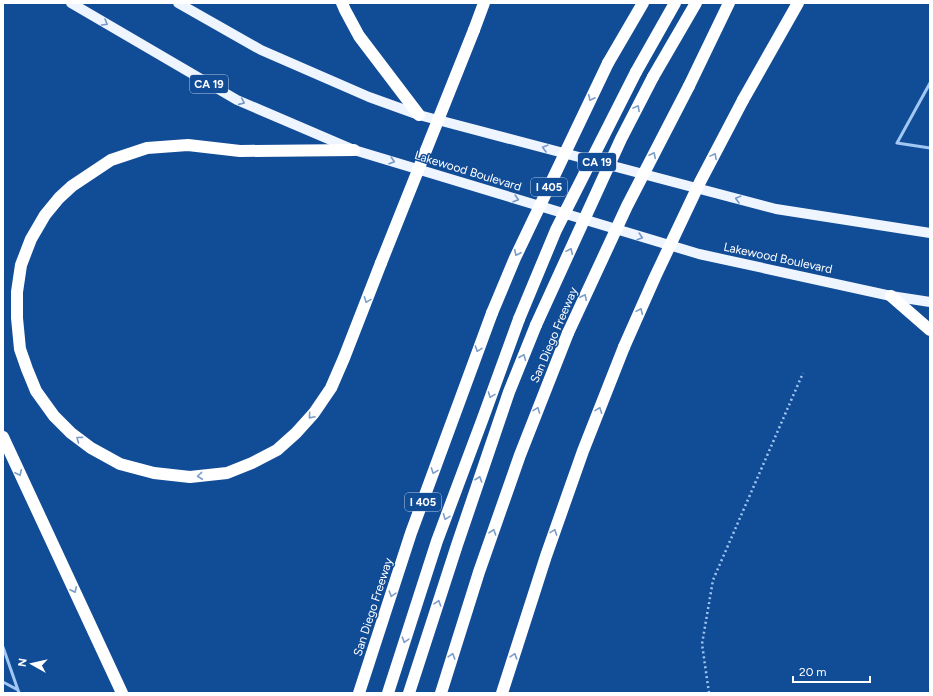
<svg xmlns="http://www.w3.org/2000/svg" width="933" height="696" viewBox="0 0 933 696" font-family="Figtree,sans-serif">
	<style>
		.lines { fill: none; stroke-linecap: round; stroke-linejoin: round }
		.path { stroke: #a2c7f3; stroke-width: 2.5; stroke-dasharray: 2 3; stroke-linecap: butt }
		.lane { stroke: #a2c7f3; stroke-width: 3 }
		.primary { stroke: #eef5ff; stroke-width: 10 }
		.highway { stroke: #fff; stroke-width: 12 }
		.highway-bridge { stroke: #fff; stroke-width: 12 }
		.oneway { stroke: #7498c6 }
		.oneway2 { stroke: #7c9dc6 }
		.labels { text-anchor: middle; stroke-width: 3; stroke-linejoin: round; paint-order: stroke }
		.shield { fill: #114c97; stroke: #b8c9e0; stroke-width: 1 }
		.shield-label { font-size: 11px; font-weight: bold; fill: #fff }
		.street-label { font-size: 12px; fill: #fff; stroke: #114c97 }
	</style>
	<rect width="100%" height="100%" fill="#114c97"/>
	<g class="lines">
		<path class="path" d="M709 693 702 644 713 580 803 373"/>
		<path class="lane" d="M930 83 897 143 930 148
			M3 647 19 693
			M3 682 18 690"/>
		<path class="primary" d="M71 3 237 100 354 150 699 254 891 296 930 302
			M178 3 261 50 369 97 419 115 776 209 930 233"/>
		<path class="highway" d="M342 3 345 10 359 36 419 115
			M474 30 484 3
			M608 63 643 3
			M636 72 675 3
			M653 77 696 3
			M689 86 729 3
			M743 100 798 3
			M354 150 240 151 188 145 147 148 111 160 72 186 59 198 45 215 31 239 21 265 17 292V318L20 349 27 369 36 391 54 416 71 433 91 448 120 464 154 473 190 477 227 473 252 463 277 450 296 433 314 413 331 388 344 358 381 263
			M891 296 930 330
			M3 437 122 693
			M359 693 411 533 492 313
			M388 693 437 541 483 418 519 319
			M409 693 457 545 509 392 536 325
			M441 693 479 572 520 455 568 333
			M502 693 546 556 583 451 624 347"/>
		<path class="highway-bridge" d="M381 263 474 30
			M492 313 515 258 608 63
			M519 319 556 230 636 72
			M536 325 621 139 653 77
			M568 333 627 206 689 86
			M624 347 655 277 700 182 743 100"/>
	</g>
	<defs><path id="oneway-chevron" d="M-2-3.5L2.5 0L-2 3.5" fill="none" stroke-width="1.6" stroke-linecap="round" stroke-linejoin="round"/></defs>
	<g class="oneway">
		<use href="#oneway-chevron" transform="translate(105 23) rotate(30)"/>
		<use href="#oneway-chevron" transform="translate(242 102) rotate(24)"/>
		<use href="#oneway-chevron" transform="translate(545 148) rotate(-165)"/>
		<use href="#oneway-chevron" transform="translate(392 161) rotate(17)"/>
		<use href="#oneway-chevron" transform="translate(516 199) rotate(17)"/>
		<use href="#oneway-chevron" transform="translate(738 199) rotate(-165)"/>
		<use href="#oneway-chevron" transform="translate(640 237) rotate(17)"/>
	</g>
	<g class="oneway2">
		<use href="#oneway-chevron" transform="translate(591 98) rotate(116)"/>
		<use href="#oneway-chevron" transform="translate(637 108) rotate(-62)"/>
		<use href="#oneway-chevron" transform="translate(653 155) rotate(-63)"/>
		<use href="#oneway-chevron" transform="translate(714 156) rotate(-62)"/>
		<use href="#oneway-chevron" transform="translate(570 251) rotate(-66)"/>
		<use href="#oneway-chevron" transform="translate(517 253) rotate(115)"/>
		<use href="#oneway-chevron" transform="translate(584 297) rotate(-65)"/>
		<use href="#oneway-chevron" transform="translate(367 300) rotate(111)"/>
		<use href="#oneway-chevron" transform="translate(640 311) rotate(-66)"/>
		<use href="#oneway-chevron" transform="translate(478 349) rotate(110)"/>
		<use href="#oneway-chevron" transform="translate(523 357) rotate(-68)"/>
		<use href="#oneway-chevron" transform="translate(491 395) rotate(110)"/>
		<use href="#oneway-chevron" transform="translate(537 410) rotate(-69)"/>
		<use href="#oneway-chevron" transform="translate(599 410) rotate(-69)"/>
		<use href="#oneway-chevron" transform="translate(311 416) rotate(131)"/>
		<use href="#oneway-chevron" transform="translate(79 439) rotate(-143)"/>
		<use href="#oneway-chevron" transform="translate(434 471) rotate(110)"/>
		<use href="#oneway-chevron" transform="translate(19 473) rotate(65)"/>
		<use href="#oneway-chevron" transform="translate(200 476) rotate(174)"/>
		<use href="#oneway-chevron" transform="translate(479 479) rotate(-71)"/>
		<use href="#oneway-chevron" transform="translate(446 517) rotate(111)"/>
		<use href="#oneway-chevron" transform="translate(493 532) rotate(-71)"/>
		<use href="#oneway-chevron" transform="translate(554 532) rotate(-70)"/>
		<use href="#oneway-chevron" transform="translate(74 590) rotate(65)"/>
		<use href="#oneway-chevron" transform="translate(392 594) rotate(108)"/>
		<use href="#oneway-chevron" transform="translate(438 603) rotate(-72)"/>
		<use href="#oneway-chevron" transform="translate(405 640) rotate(108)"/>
		<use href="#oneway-chevron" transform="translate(452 656) rotate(-73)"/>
		<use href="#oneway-chevron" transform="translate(514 656) rotate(-72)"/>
	</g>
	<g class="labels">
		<g class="shield">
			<rect x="190" y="75" width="38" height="18" rx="3"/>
			<rect x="578" y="153" width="38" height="18" rx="3"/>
			<rect x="531" y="178" width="36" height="18" rx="3"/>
			<rect x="405" y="493" width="36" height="18" rx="3"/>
		</g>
		<g class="shield-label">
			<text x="209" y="88">CA 19</text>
			<text x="597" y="166">CA 19</text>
			<text x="549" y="191">I 405</text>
			<text x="423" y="506">I 405</text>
		</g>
		<g class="street-label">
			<text transform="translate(468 171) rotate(17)" y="4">Lakewood Boulevard</text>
			<text transform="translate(778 258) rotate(12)" y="4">Lakewood Boulevard</text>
			<text transform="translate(554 335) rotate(-67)" y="4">San Diego Freeway</text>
			<text transform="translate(373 607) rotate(-72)" y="4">San Diego Freeway</text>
		</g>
	</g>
	<rect width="933" height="696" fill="none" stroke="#ffffff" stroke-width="8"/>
	<g transform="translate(32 664) rotate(278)" stroke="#114c97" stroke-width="3" paint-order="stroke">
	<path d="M0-3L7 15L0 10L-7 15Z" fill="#ffffff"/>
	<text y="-6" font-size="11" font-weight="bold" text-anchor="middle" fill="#ffffff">N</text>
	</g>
	<path d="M793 676v6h77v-6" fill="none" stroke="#ffffff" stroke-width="2"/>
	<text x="799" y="676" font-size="12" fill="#ffffff" stroke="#114c97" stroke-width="3" paint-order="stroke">20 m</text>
</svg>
